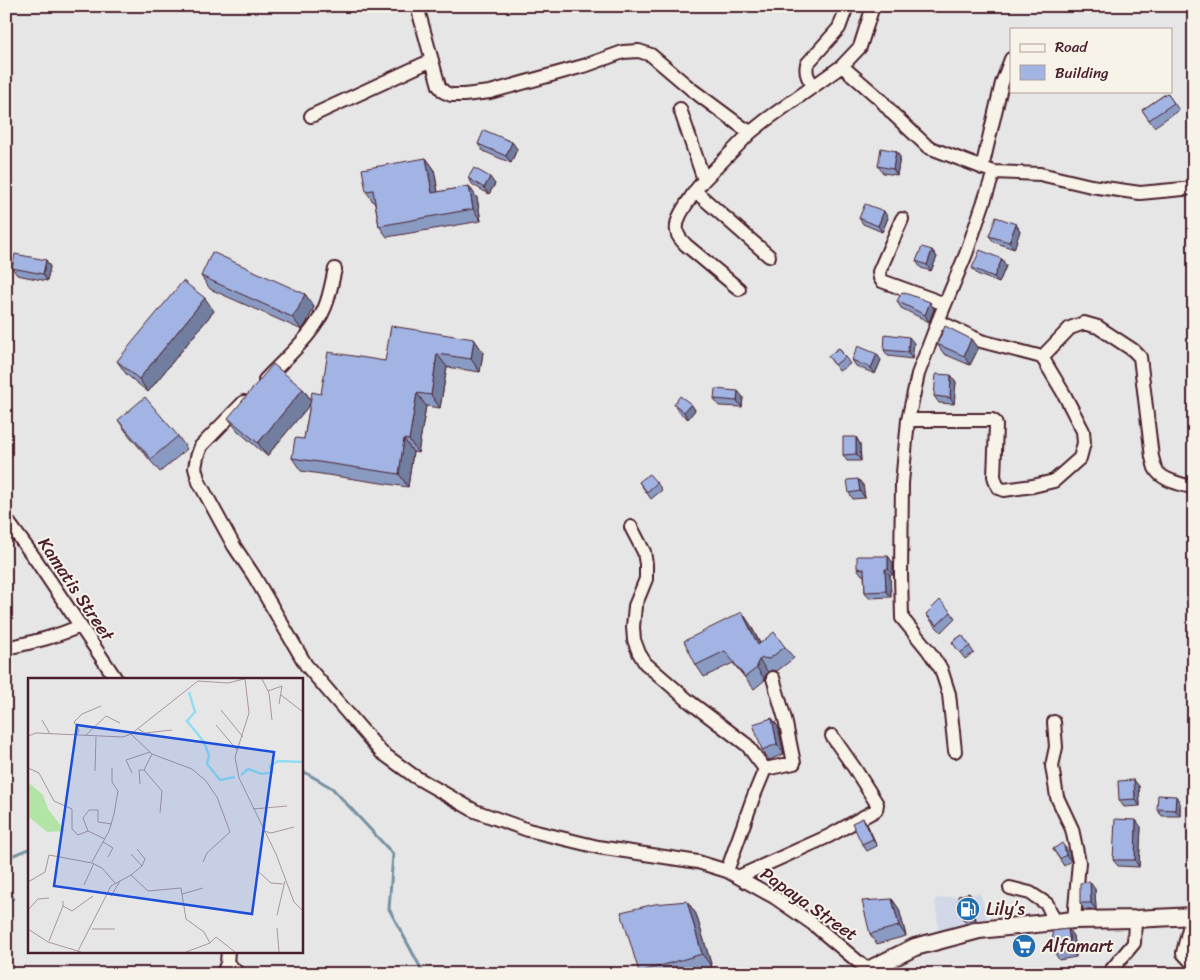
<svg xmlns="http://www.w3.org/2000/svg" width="1200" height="980" viewBox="0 0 1200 980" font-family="Sriracha,sans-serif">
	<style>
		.built { fill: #d1d7e6 }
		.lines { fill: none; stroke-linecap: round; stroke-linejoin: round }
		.stream { stroke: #7591a2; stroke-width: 3 }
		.minor-casing { stroke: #4a1f2b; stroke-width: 16 }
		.major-casing { stroke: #4a1f2b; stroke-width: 20 }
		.minor { stroke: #f7f3e8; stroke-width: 12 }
		.major { stroke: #f7f3e8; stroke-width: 16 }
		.wall { fill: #8a9bc3; stroke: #4a1f2b }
		.shaded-wall { fill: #717e9f; stroke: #4a1f2b }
		.building { fill: #a1b4e3; stroke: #4a1f2b }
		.labels { text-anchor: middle; stroke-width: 4; stroke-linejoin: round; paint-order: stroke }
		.street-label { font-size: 18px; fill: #4a1f2b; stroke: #f7f3e8 }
		.poi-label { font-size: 18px; fill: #4a1f2b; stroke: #f7f3e8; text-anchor: start }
		.inset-river { fill: none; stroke: #91ddf1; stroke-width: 2.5 }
		.inset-road { fill: none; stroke: #a8969c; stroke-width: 1 }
		.view { fill: #1d4ed8; fill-opacity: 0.15; stroke: #1d4ed8; stroke-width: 2.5 }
		.inset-edge { fill: none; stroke: #4a1f2b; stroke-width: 2.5 }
	</style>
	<rect width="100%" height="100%" fill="#e6e6e7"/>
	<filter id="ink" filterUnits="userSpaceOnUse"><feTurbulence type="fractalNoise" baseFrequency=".02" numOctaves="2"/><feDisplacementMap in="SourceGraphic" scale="10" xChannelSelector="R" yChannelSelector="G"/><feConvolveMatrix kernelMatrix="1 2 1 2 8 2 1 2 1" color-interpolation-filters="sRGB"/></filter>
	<g filter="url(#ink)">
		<path class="built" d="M980 893 988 921 939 933 935 899Z"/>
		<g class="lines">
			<path class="stream" d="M301 770 332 788 393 854 389 909 424 974
				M6 858 29 849
				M6 883 13 898 6 904"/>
			<g class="minor-casing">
				<path id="minor" d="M417 6 439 86 444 92 451 95H464L490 92 587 65 623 52 639 51 651 55 691 89 742 127 751 132 766 120 842 66 860 47 873 6
					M842 66 881 100 893 114 928 147 994 172 1040 174 1091 186 1140 193 1194 188
					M814 86C808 79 805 73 807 64L839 28 847 6
					M680 109 704 180
					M311 116 432 60
					M751 132 704 180 695 191 769 256
					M982 168 1002 83 1011 59
					M695 191C688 203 672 220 678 235 680 239 683 242 686 245L739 289
					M902 219 879 272 880 278 882 281 945 304
					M938 321 981 341 1042 357
					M265 380C285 358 314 335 325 307 330 295 332 281 335 269
					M244 402 201 446 197 457 195 468 199 482 234 546 254 576 306 665 381 752 414 776 475 811 528 830 598 847 698 862 727 871 774 897 813 924 868 970
					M908 420H992L995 422 996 426 994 476 996 483 999 488 1004 490 1033 486 1054 481 1080 458 1084 443 1083 431 1064 394 1042 357 1070 328 1084 323 1098 327 1133 350 1140 357 1152 457C1153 460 1154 465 1155 468 1161 481 1182 484 1194 488
					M6 519 36 560 116 679
					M631 527 644 552 646 564V579L635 606 633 627 634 640 639 653 645 663 690 702 747 745 765 769
					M6 648C33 642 56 637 80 626
					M1054 722 1056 747 1052 766 1057 797 1072 829 1079 862 1074 920
					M955 751 949 694 941 669 928 650 902 618 901 574 902 483 908 420 918 374 941 314 966 254 994 172
					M765 769 794 763 785 719 773 678
					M727 871 753 798 765 769
					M738 877 829 836 876 810 877 804 855 769 832 736
					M1010 888 1030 893 1047 904 1055 922
					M1192 916 1183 953 1194 965
					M227 963 239 974
					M223 974 227 963 228 951
					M1108 974 1134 943 1135 919"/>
			</g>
			<g class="major-casing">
				<path id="major" d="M865 974 868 970 915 947 979 930 1074 920 1135 919 1194 916"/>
			</g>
			<use href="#minor" class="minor"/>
			<use href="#major" class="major"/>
		</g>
		<path class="wall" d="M1167 93 1179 110 1154 127 1142 110Z
			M512 142 517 149 511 163 483 151 478 144Z
			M896 151 900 157 897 175 883 173 878 166Z
			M426 158 434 169 438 192 469 186 477 198 481 221 387 237 379 226 375 203H374L366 191Z
			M468 178 495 184 489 194 473 185Z
			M859 218H888L882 232 863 224Z
			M1016 224 1020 231 1014 249 994 242 989 236Z
			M932 250 937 257 931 271 921 268 916 261Z
			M1002 259 1006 266 999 283 977 274 972 268Z
			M46 260 50 267 47 281 17 275 12 268Z
			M201 276 305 294 314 307 307 322 302 330 210 289Z
			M897 301 934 309 929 322 901 308Z
			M214 311 148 392 126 374 117 361Z
			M474 339 483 352 480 372 447 367 440 408 426 406 418 453 413 452 408 487 301 471 292 458 304 439 310 404 267 456 238 431 228 418 303 389 311 400 385 361Z
			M971 339 978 349 970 365 944 354 937 344Z
			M914 343 912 359 888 356 884 350Z
			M839 348 850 364 839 371 828 356Z
			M852 360H881L875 374 856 366Z
			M951 375 956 382 954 404 939 403 934 396Z
			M743 397 742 407 719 406 714 399Z
			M674 404H691L695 410 688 419 678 411Z
			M118 420 178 436 187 449 160 472 127 433Z
			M856 437 860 444 861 461H847L843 455Z
			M858 479 863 485 865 498 853 499 849 493Z
			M639 482 657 483 662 490 651 499Z
			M888 556 893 563V575H890L891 597 869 598 865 592 864 575H862L857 568Z
			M742 612 750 624 760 643 785 647 794 658 777 671 771 670 768 672 765 676V680L754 689 733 663 704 677 696 665Z
			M951 612 955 618 941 632 930 620 926 614Z
			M962 635 974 653 965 659 952 642Z
			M772 718 778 727 784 754 769 760 762 750Z
			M1139 786 1140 806 1124 807 1119 800Z
			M1180 803V816H1162L1157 809Z
			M863 818 867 824 877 846 867 851 862 844Z
			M1141 827 1139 867 1118 866 1113 860Z
			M1053 849 1069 852 1071 861 1064 866Z
			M1095 889 1096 910H1084L1080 903Z
			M969 893 971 897 976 920 965 922 963 919Z
			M892 899 899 909 906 936 877 944 870 934Z
			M687 901 696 914 712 967 689 974H640L639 972Z
			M1068 929 1073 936 1076 957 1059 960 1055 953Z"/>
		<path class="shaded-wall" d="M512 142 517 149 511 163 506 156Z
			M896 151 900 157 897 175 893 169Z
			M426 158 434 169 440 205 432 193Z
			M490 177 495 184 489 194 484 188Z
			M469 186 477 198 481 221 473 209Z
			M884 211 888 218 882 232 878 226Z
			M1016 224 1020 231 1014 249 1009 242Z
			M932 250 937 257 931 271 927 265Z
			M1002 259 1006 266 999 283 994 277Z
			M46 260 50 267 47 281 43 274Z
			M305 294 314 307 307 322 302 330 292 317Z
			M205 298 214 311 148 392 139 379Z
			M930 302 934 309 929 322 925 315Z
			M909 337 914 343 912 359 908 352Z
			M474 339 483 352 480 372 471 359Z
			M971 339 978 349 970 365 964 356Z
			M437 354 447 367 440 408 431 395Z
			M877 354 881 360 875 374 871 368Z
			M951 375 956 382 954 404 950 398Z
			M303 389 312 402 267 456 258 443Z
			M738 391 743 397 742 407 737 401Z
			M417 393 426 406 418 453 409 440Z
			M691 404 695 410 688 419 684 412Z
			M856 437 860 444 861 461 856 454Z
			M404 439 413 452 408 487 399 474Z
			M858 479 863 485 865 498 860 491Z
			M888 556 893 563V575L888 569Z
			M885 569 890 575 891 597 886 591Z
			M742 612 750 624 766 656 758 645Z
			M759 660 768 672 765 676V680L757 668V664Z
			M772 718 778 727 784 754 777 744Z
			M1134 780 1139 786 1140 806 1135 799Z
			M1176 796 1180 803V816L1175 810Z
			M863 818 867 824 877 846 873 839Z
			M1136 820 1141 827 1139 867 1135 860Z
			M1064 846 1069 852 1071 861 1066 855Z
			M1090 882 1095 889 1096 910 1091 903Z
			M969 893 971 897 976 920 974 917Z
			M892 899 899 909 906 936 899 926Z
			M687 901 696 914 712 967 702 954Z
			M1068 929 1073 936 1076 957 1071 951Z"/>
		<path class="building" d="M1167 93 1174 103 1149 120 1142 110Z
			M484 130 512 142 506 156 478 144Z
			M881 148 896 151 893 169 878 166Z
			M426 158 432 193 469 186 473 209 379 226 373 190 366 191 362 169Z
			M474 168 490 177 484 188 468 178Z
			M865 204 884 211 878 226 859 218Z
			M996 217 1016 224 1009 242 989 236Z
			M922 247 932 250 927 265 916 261Z
			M980 250 1002 259 994 277 972 268Z
			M212 252 305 294 298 309 292 317 201 276Z
			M15 254 46 260 43 274 12 268Z
			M183 281 205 298 139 379 117 361Z
			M902 292 930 302 925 315 897 301Z
			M391 326 474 339 471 359 437 354 431 395 417 393 409 440 404 439 399 474 292 458 295 438 304 439 312 392 321 394 328 352 385 361Z
			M945 326 971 339 964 356 937 344Z
			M885 334 909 337 908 352 884 350Z
			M858 346 877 354 871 368 852 360Z
			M839 348 845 357 835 365 828 356Z
			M273 364 303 389 258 443 228 418Z
			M936 374 951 375 950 398 934 396Z
			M715 389 738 391 737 401 714 399Z
			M680 396 691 404 684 412 674 404Z
			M145 397 178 436 151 459 118 420Z
			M843 437H856V454L843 455Z
			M649 474 657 483 647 492 639 482Z
			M858 479 860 491 849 493 847 480Z
			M857 556H888V569H885L886 591 865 592 864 569 857 568Z
			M940 600 951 612 937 625 926 614Z
			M742 612 758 645 774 632 785 647 769 659 763 658 759 660 757 664V668L745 677 725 651 696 665 684 641Z
			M962 635 970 646 960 653 952 642Z
			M772 718 777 744 762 750 753 724Z
			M1134 780 1135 799 1119 800 1118 781Z
			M1158 795 1176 796 1175 810 1157 809Z
			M863 818 873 839 862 844 852 823Z
			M1115 819 1136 820 1135 860H1113Z
			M1062 843 1064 846 1066 855 1060 859 1053 849Z
			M1194 849V864H1193L1192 850Z
			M1090 882 1091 903H1080V883Z
			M969 893 974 917 963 919 958 896Z
			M892 899 899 926 870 934 862 901Z
			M687 901 702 954 639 972 621 912 655 904Z
			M1068 929 1071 951 1055 953 1052 931Z"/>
	</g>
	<defs>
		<g id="fuel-disc" transform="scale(1.25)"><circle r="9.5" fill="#1f6fb2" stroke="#f7f3e8"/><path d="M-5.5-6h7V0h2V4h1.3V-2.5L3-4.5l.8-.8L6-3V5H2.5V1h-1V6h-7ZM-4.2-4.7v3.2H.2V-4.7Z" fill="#fff"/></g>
		<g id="supermarket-disc" transform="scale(1.25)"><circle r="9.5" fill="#1f6fb2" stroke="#f7f3e8"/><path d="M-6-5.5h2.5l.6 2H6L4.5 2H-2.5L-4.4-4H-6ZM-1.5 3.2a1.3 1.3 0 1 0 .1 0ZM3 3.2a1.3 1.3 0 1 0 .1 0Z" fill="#fff"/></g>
	</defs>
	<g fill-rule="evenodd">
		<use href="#fuel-disc" x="968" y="909"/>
		<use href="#supermarket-disc" x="1024" y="946"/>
	</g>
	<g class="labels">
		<g class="street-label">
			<text transform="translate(76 589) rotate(56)" y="6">Kamatis Street</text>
			<text transform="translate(809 904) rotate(35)" y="6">Papaya Street</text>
		</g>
		<g class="poi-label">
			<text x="986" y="915">Lily’s</text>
			<text x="1042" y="952">Alfamart</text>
		</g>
	</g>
	<g transform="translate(28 678)">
		<rect width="275" height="275" fill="#e6e6e7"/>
		<path d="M1 105 15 117 20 131 37 153 19 154 0 138Z" fill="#b1e4a5"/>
		<path class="inset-river" d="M161 14 167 34 159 43 176 64 181 77 179 86 192 102 207 99M213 97 220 91 234 96 244 94 242 88 250 83 275 84"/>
		<path class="inset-road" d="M217 1 221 35 207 79 211 100 248 176 266 224 275 233M234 1 241 15 244 42M240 13 254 8 251 26M253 17 275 34M193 32 215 59M14 42 22 56M188 47 209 72M110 51 117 55 144 52M103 56 124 76 164 91 178 103 189 119 202 154 179 175 175 184M49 57 51 52 46 44 54 36 73 28M58 57 78 38 92 45M0 58 8 55 95 59 103 56 170 3 200 5 216 1M0 90 11 95 26 123 44 131V151L50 157 60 153 55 140 61 132H70V144L84 146M116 92 134 113 132 135M116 92 124 76M67 93 68 59M104 95 98 82 122 74M112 106 111 92H116M225 131 259 128M60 153 77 161M236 153 243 155 266 149M75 164 85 170 80 179M109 171 117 181 114 188M103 176 114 188 103 197M64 184 81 153 86 136 90 113 84 104V90M231 194 243 205 255 206M0 204 17 194 21 177 64 185 74 190 87 205M56 207 66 185M154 216 175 210M83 218 92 203M35 223V228L44 233 65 218M0 232 10 221 21 220M249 237 257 203M249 250 251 274M0 251 20 264 53 274M64 251H87M21 263 35 228M182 265 188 259 207 274M50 273 83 208 103 197 120 213 153 210 158 241 176 254 182 265 158 274"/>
		<path class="view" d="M49 47 246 74 224 236 26 208Z"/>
		<rect width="275" height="275" class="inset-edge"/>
	</g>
	<rect width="1200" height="980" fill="none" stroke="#f7f3e8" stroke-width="25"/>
	<rect x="12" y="12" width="1175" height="955" fill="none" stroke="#4a1f2b" stroke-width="2" filter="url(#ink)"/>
	<rect x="1010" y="28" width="162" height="65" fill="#f7f3e8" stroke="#b29e9c"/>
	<rect x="1020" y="44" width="25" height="8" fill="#f7f3e8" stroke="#b29e9c"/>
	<text x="1055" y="52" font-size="15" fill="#4a1f2b">Road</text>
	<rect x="1020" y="65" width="25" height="15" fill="#a1b4e3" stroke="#b29e9c"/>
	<text x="1055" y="78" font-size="15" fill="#4a1f2b">Building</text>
</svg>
